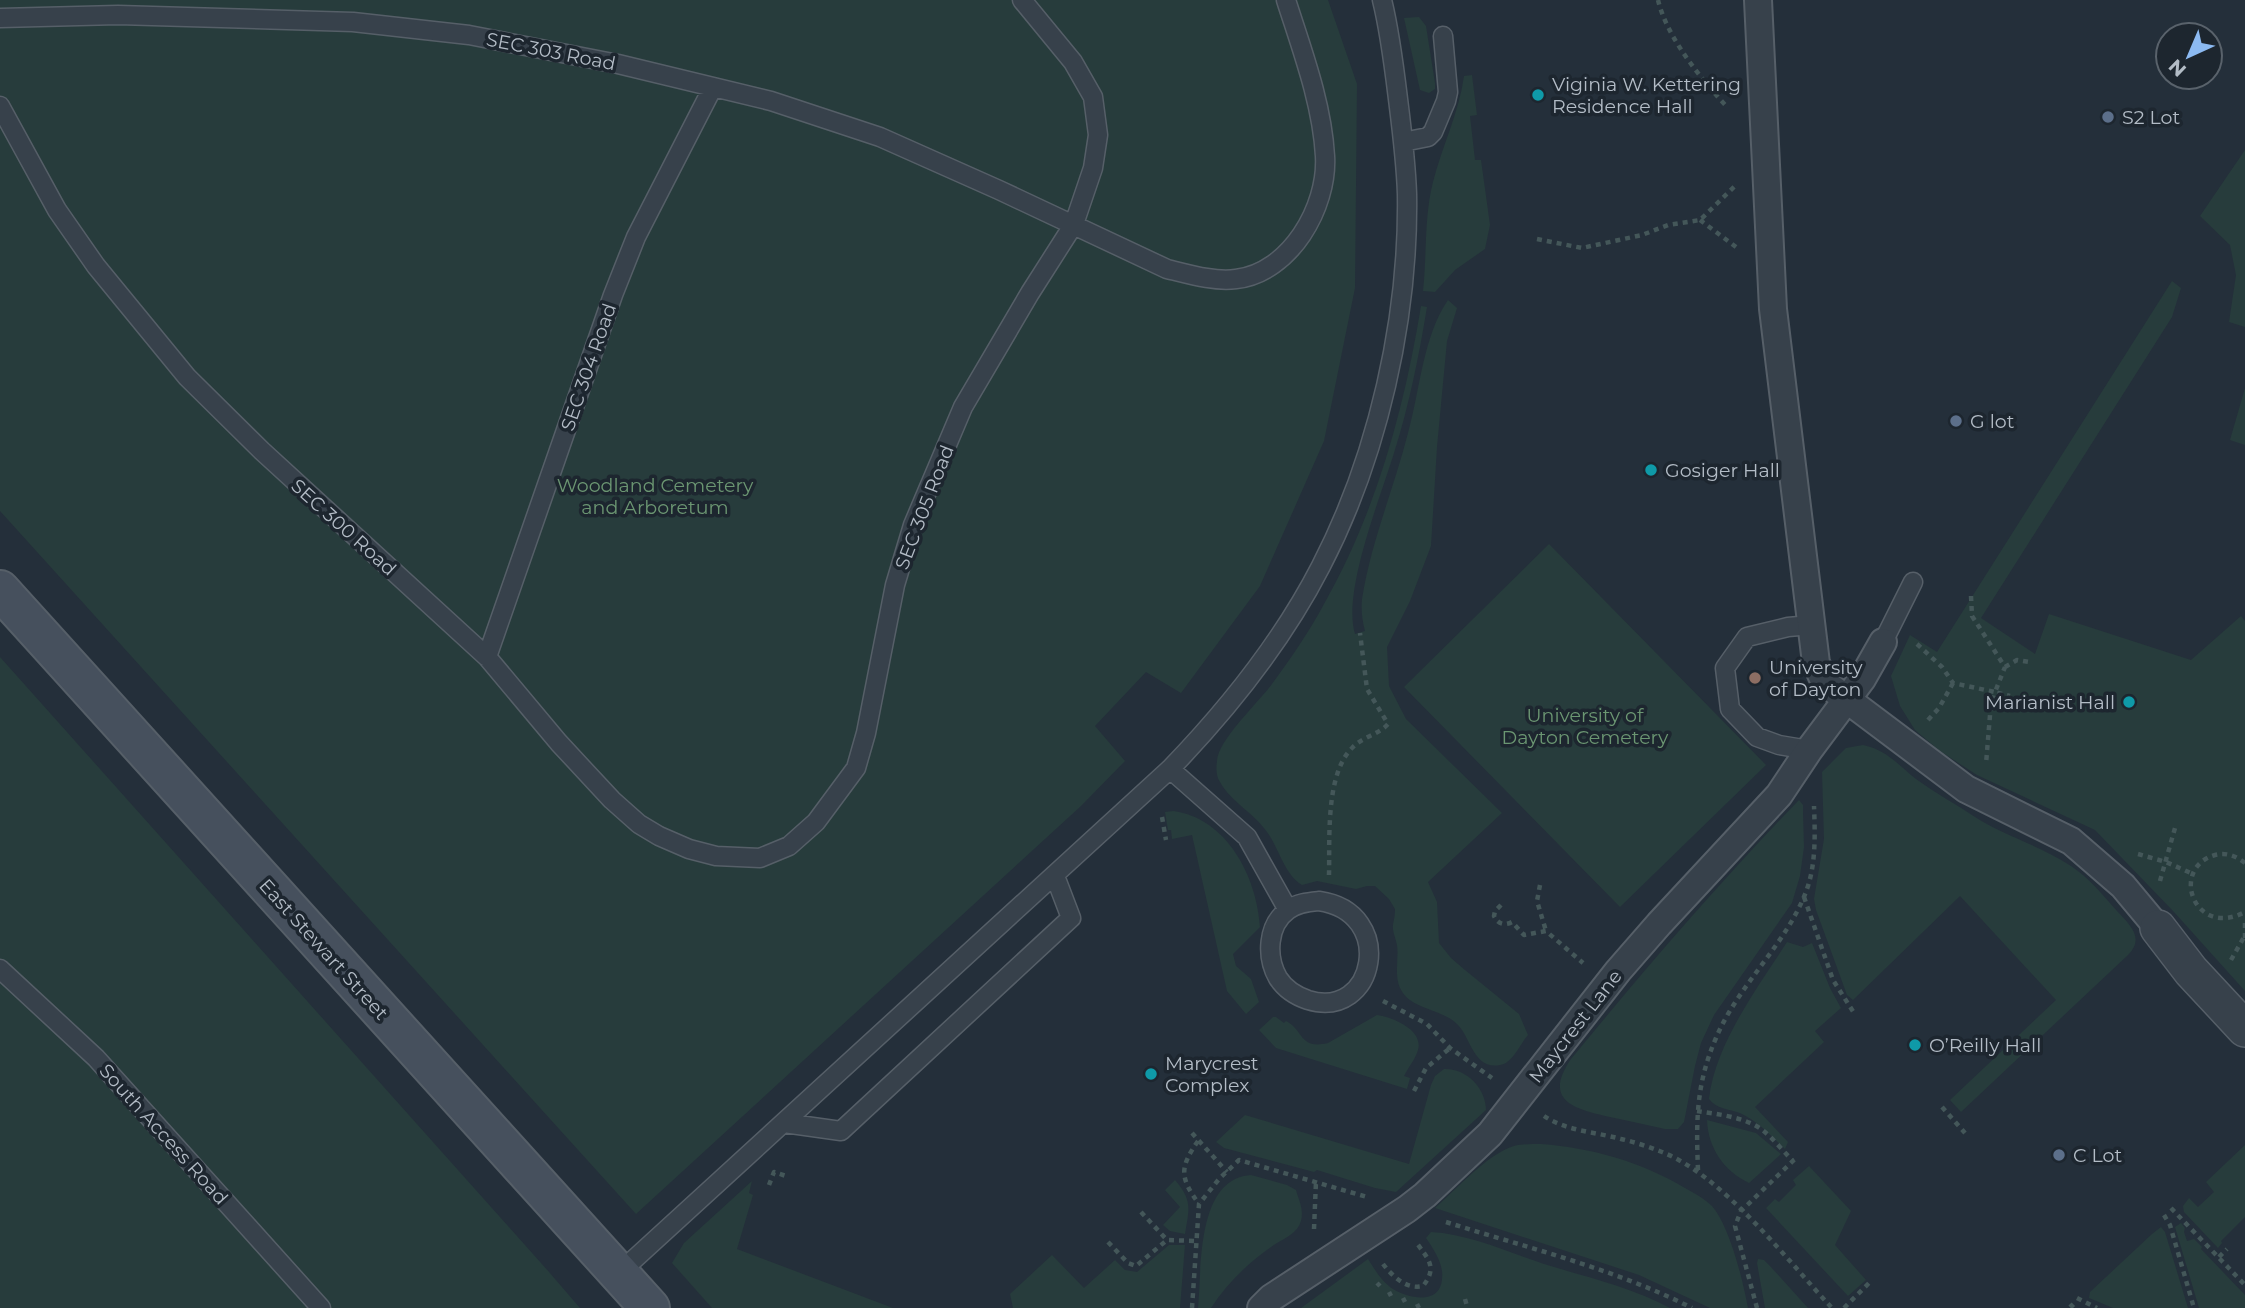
<svg xmlns="http://www.w3.org/2000/svg" width="2245" height="1308" viewBox="0 0 2245 1308" font-family="Montserrat,sans-serif">
	<style>
		.green { fill: #273c3c }
		.lines { fill: none; stroke-linecap: round; stroke-linejoin: round }
		.service-casing { stroke: #565f68; stroke-width: 21 }
		.pedestrian-casing { stroke: #565f68; stroke-width: 30 }
		.minor-casing { stroke: #565f68; stroke-width: 38 }
		.secondary-casing { stroke: #565f68; stroke-width: 42 }
		.path { stroke: #445759; stroke-width: 4.5; stroke-dasharray: 5 5; stroke-linecap: butt }
		.service { stroke: #37414b; stroke-width: 18 }
		.pedestrian { stroke: #37414b; stroke-width: 26 }
		.minor { stroke: #37414b; stroke-width: 35 }
		.secondary { stroke: #46505d; stroke-width: 38 }
		.culture-dot { fill: #0f9aa8; stroke: #1d262f; stroke-width: 2.5 }
		.service-dot { fill: #5c6f8a; stroke: #1d262f; stroke-width: 2.5 }
		.education-dot { fill: #8d6e63; stroke: #1d262f; stroke-width: 2.5 }
		.labels { text-anchor: middle; stroke-width: 7; stroke-linejoin: round; paint-order: stroke }
		.street-label { font-size: 19px; fill: #b3bcc6; stroke: #1d262f }
		.poi-label { font-size: 19px; fill: #b3bcc6; stroke: #1d262f; text-anchor: start }
		.park-label { font-size: 19px; fill: #6b9672; stroke: #1d262f }
	</style>
	<rect width="100%" height="100%" fill="#242f3a"/>
	<path class="green" d="M0 0H1328L1357 84 1355 288 1324 441 1260 586 1181 693 1146 672 1095 726 1125 761 1081 806 636 1214 0 511Z
		M1419 17 1426 26 1435 83V89L1429 93 1420 90 1404 18Z
		M1472 75 1477 115 1470 116 1475 160H1481L1490 225 1485 249 1455 270 1435 292 1423 291C1427 254 1424 217 1433 182 1442 146 1459 113 1464 76Z
		M2245 150V327L2229 322 2236 275 2230 245 2200 216Z
		M2172 281 2181 288 2172 317 1981 618 2035 654 2049 614 2191 660 2241 616 2245 621V991L2174 912 2095 830 1977 775 1940 751 1915 730 1900 706 1891 676 1910 635 1937 652Z
		M1448 300 1457 308 1447 341 1437 447 1431 546 1410 601 1387 647 1389 686 1406 719 1502 813 1428 882 1437 902 1439 943 1451 958 1465 970 1519 1014 1528 1035C1520 1044 1513 1063 1500 1065 1473 1070 1471 1037 1457 1024 1441 1008 1410 1010 1400 988 1394 974 1399 959 1397 945 1396 939 1392 931 1393 925 1394 919 1395 916 1395 909L1389 899 1375 886H1367L1356 889 1317 881 1302 885C1284 874 1279 848 1267 832 1254 813 1231 802 1220 782 1216 776 1216 768 1217 761 1218 740 1258 703 1272 684 1291 658 1309 632 1324 604 1376 512 1404 410 1421 306L1427 307C1419 356 1409 406 1394 453 1381 496 1342 592 1355 634L1365 631C1362 620 1361 610 1362 599 1371 542 1394 488 1408 433 1420 390 1423 336 1448 300Z
		M2245 388V445L2230 440Z
		M1549 544 1766 765 1620 907 1404 687Z
		M0 657 549 1272 580 1308H0Z
		M1863 745C1887 750 1898 765 1916 779 1935 793 1956 804 1975 817 2005 836 2041 846 2071 866 2089 878 2103 895 2117 911 2130 925 2145 938 2128 955L1961 1112 1950 1100 2056 1000 1960 896 1853 1000 1847 995 1816 910 1814 899 1824 839 1822 772 1846 748Z
		M1799 800 1803 805V812L1804 847 1800 876 1792 903 1714 1015 1701 1043 1695 1066 1684 1122 1678 1129H1665C1647 1125 1629 1121 1610 1117 1575 1109 1542 1101 1571 1059 1645 969 1718 884 1799 800Z
		M1173 811C1227 818 1257 877 1260 927L1233 954 1236 966 1251 979 1259 1002 1246 1014 1227 991 1192 835 1172 839 1171 830H1168L1165 812Z
		M1787 942 1803 947 1812 943 1830 988 1841 1008 1815 1031 1824 1042 1755 1107 1788 1142 1785 1149C1771 1136 1758 1121 1740 1113 1729 1109 1716 1109 1709 1099 1715 1044 1758 987 1787 942Z
		M1377 1015C1392 1017 1424 1030 1418 1050 1416 1058 1408 1068 1404 1076L1410 1078 1407 1089 1276 1048 1259 1030 1273 1017H1276L1284 1023 1286 1021C1304 1030 1299 1050 1328 1043Z
		M1444 1069C1467 1068 1486 1089 1486 1110L1396 1192 1375 1188 1317 1170 1314 1172 1224 1148 1216 1142 1245 1115 1409 1164 1431 1085 1435 1076Z
		M1707 1120 1756 1133 1781 1154 1749 1183C1724 1171 1708 1148 1707 1120Z
		M1541 1144C1593 1148 1641 1162 1685 1188 1694 1193 1705 1199 1712 1206 1730 1227 1743 1281 1748 1308H1710L1639 1275 1435 1208C1456 1190 1487 1154 1514 1146 1522 1144 1532 1144 1541 1144Z
		M2245 1145V1217L2221 1241 2222 1243 2218 1248 2184 1212 2183 1206 2189 1198 2198 1207 2214 1192 2206 1182Z
		M1809 1166 1851 1211 1835 1245 1866 1280 1848 1296 1766 1208 1775 1199 1779 1202 1796 1185 1793 1180Z
		M1251 1175 1287 1185 1296 1190C1299 1201 1304 1209 1301 1221 1298 1232 1286 1238 1277 1243 1251 1260 1228 1282 1211 1308H1198C1202 1268 1196 1179 1251 1175Z
		M1175 1180C1193 1201 1189 1209 1185 1234L1170 1231 1163 1225 1180 1207 1165 1190Z
		M752 1181 749 1193 753 1195 737 1249 893 1308H712L672 1263 684 1243Z
		M2181 1223 2185 1228 2184 1232 2187 1241 2194 1239 2202 1247 2201 1249 2245 1295V1308H2199L2175 1227Z
		M2161 1227 2165 1232 2188 1308H2113L2089 1298 2090 1292 2152 1234Z
		M1431 1232C1469 1234 1508 1252 1544 1264 1586 1277 1631 1287 1670 1308H1301L1368 1259C1375 1270 1382 1282 1393 1289 1409 1299 1440 1305 1442 1279 1444 1264 1434 1250 1426 1238Z
		M1169 1245H1185L1180 1308H1013L1010 1294 1052 1255 1084 1288 1115 1260 1125 1270 1137 1272Z
		M1758 1259 1764 1260 1770 1266 1808 1308H1765L1757 1263Z"/>
	<g class="lines">
		<g class="service-casing">
			<path id="service" d="M0 18 118 15 353 22 469 35 618 64 771 101 880 137 999 190 1167 269C1188 274 1214 282 1236 279 1290 273 1328 207 1325 156 1322 103 1302 50 1286 0
				M0 106 57 210 96 266 187 377 262 451 487 657 559 743 612 800 639 824 659 836 689 849 716 856 760 858 789 846 816 822 856 768 866 733 895 585 913 525 963 407 1030 293 1074 224 1093 168 1098 135 1093 97 1073 62 1022 0
				M1403 142 1428 137 1433 132 1446 101 1448 92 1443 36
				M1883 642 1913 582
				M487 657 613 295 636 237 713 87
				M1809 750 1779 745 1757 737 1730 709 1725 668 1747 637 1788 627 1811 625
				M1170 769 1247 837 1288 910
				M1319 901C1397 912 1376 1021 1308 1000 1296 996 1285 989 1278 978 1266 957 1267 925 1288 910 1297 903 1309 902 1319 901Z
				M0 969 96 1058 321 1308
				M784 1123 841 1131 1071 918 1055 876
				M618 1274 1170 769C1229 708 1282 642 1321 566 1378 456 1409 318 1407 194 1406 162 1402 131 1398 99 1394 66 1390 32 1382 0"/>
		</g>
		<g class="pedestrian-casing">
			<path id="pedestrian" d="M1758 0 1773 309 1816 663 1825 683 1966 789 2071 841 2123 886 2158 928
				M1261 1308 1271 1298 1407 1209 1425 1195 1490 1134 1618 971 1659 924 1779 795 1809 750 1862 679 1883 642"/>
		</g>
		<g class="minor-casing">
			<path id="minor" d="M2158 928 2191 971 2245 1029"/>
		</g>
		<g class="secondary-casing">
			<path id="secondary" d="M0 590 650 1308"/>
		</g>
		<path class="path" d="M1658 0C1667 38 1702 80 1728 108
			M1700 220 1736 247
			M1537 239 1582 248 1642 235 1668 225 1700 220 1735 186
			M1971 596 1972 616 2005 667 1995 692 2010 696
			M1917 644 1942 667 1953 683 1995 692 1990 715 1986 764
			M2005 667 2017 660 2029 662
			M1928 720 1939 708 1953 683
			M1162 817 1166 840
			M2138 854 2166 862 2193 874
			M2245 863C2236 856 2226 852 2215 855 2169 868 2194 939 2245 912
			M1329 875C1330 840 1325 775 1352 748 1362 737 1378 735 1388 724L1367 689 1360 633
			M2160 881 2175 828
			M1540 885 1537 901 1546 931
			M1804 897 1833 980 1854 1013
			M1501 905 1495 911 1494 916C1498 924 1504 926 1512 922L1524 935 1546 931 1583 963
			M2245 938V921
			M2231 960 2244 937
			M1383 1001 1427 1024 1450 1048 1492 1078
			M1414 1091 1426 1068 1450 1048
			M1942 1107 1965 1133
			M1697 1111C1717 1114 1744 1117 1761 1129 1773 1138 1783 1151 1793 1161
			M1544 1116C1566 1131 1596 1132 1621 1139 1635 1142 1649 1147 1662 1152 1723 1176 1787 1260 1832 1308
			M1192 1133 1227 1172
			M1198 1141C1180 1167 1179 1177 1199 1204
			M1698 1170C1696 1121 1696 1084 1716 1038 1739 983 1790 941 1808 886 1816 861 1815 832 1814 806
			M769 1185 774 1172 789 1177
			M2171 1208 2245 1285
			M1141 1212 1167 1240
			M2164 1215 2170 1225 2194 1308
			M1446 1222C1528 1248 1615 1269 1692 1308
			M1314 1229 1316 1181
			M1108 1242 1128 1263 1136 1266 1167 1240 1195 1241
			M2219 1257 2227 1249
			M1383 1264C1393 1277 1407 1290 1423 1286 1438 1267 1428 1259 1416 1242
			M1377 1283 1380 1286
			M1389 1292 1391 1296
			M1403 1298 1405 1302
			M2077 1298 2097 1308
			M1465 1299 1467 1306
			M1417 1304 1419 1308
			M2070 1304 2074 1308
			M1192 1308 1199 1204 1219 1179 1239 1160 1367 1197
			M1757 1308 1735 1226 1741 1211 1797 1157
			M1844 1308 1869 1283"/>
		<use href="#service" class="service"/>
		<use href="#pedestrian" class="pedestrian"/>
		<use href="#minor" class="minor"/>
		<use href="#secondary" class="secondary"/>
	</g>
	<g class="culture-dot">
		<circle cx="1538" cy="95" r="7"/>
		<circle cx="1651" cy="470" r="7"/>
		<circle cx="2129" cy="702" r="7"/>
		<circle cx="1915" cy="1045" r="7"/>
		<circle cx="1151" cy="1074" r="7"/>
	</g>
	<g class="service-dot">
		<circle cx="2108" cy="117" r="7"/>
		<circle cx="1956" cy="421" r="7"/>
		<circle cx="2059" cy="1155" r="7"/>
	</g>
	<circle class="education-dot" cx="1755" cy="678" r="7"/>
	<g class="labels">
		<g class="street-label">
			<text transform="translate(551 51) rotate(11)" y="7">SEC 303 Road</text>
			<text transform="translate(588 367) rotate(-71)" y="7">SEC 304 Road</text>
			<text transform="translate(924 507) rotate(-69)" y="7">SEC 305 Road</text>
			<text transform="translate(344 527) rotate(42)" y="7">SEC 300 Road</text>
			<text transform="translate(324 949) rotate(48)" y="7">East Stewart Street</text>
			<text transform="translate(1575 1026) rotate(-52)" y="7">Maycrest Lane</text>
			<text transform="translate(164 1134) rotate(48)" y="7">South Access Road</text>
		</g>
		<g class="poi-label">
			<text x="1552" y="91">Viginia W. Kettering<tspan x="1552" dy="22">Residence Hall</tspan></text>
			<text x="2122" y="124">S2 Lot</text>
			<text x="1970" y="428">G lot</text>
			<text x="1665" y="477">Gosiger Hall</text>
			<text x="1769" y="674">University<tspan x="1769" dy="22">of Dayton</tspan></text>
			<text x="2115" y="709" text-anchor="end">Marianist Hall</text>
			<text x="1929" y="1052">O’Reilly Hall</text>
			<text x="1165" y="1070">Marycrest<tspan x="1165" dy="22">Complex</tspan></text>
			<text x="2073" y="1162">C Lot</text>
		</g>
		<g class="park-label">
			<text x="655" y="492">Woodland Cemetery<tspan x="655" dy="22">and Arboretum</tspan></text>
			<text x="1585" y="722">University of<tspan x="1585" dy="22">Dayton Cemetery</tspan></text>
		</g>
	</g>
	<g transform="translate(2189 56) rotate(224)"><circle r="33" fill="#1d262f" stroke="#59626b" stroke-width="2"/>
	<path d="M0-5L12 26L0 18L-12 26Z" fill="#8cbaf2"/>
	<text y="-10" font-size="19" font-weight="bold" text-anchor="middle" fill="#b3bcc6">N</text>
	</g>
</svg>
